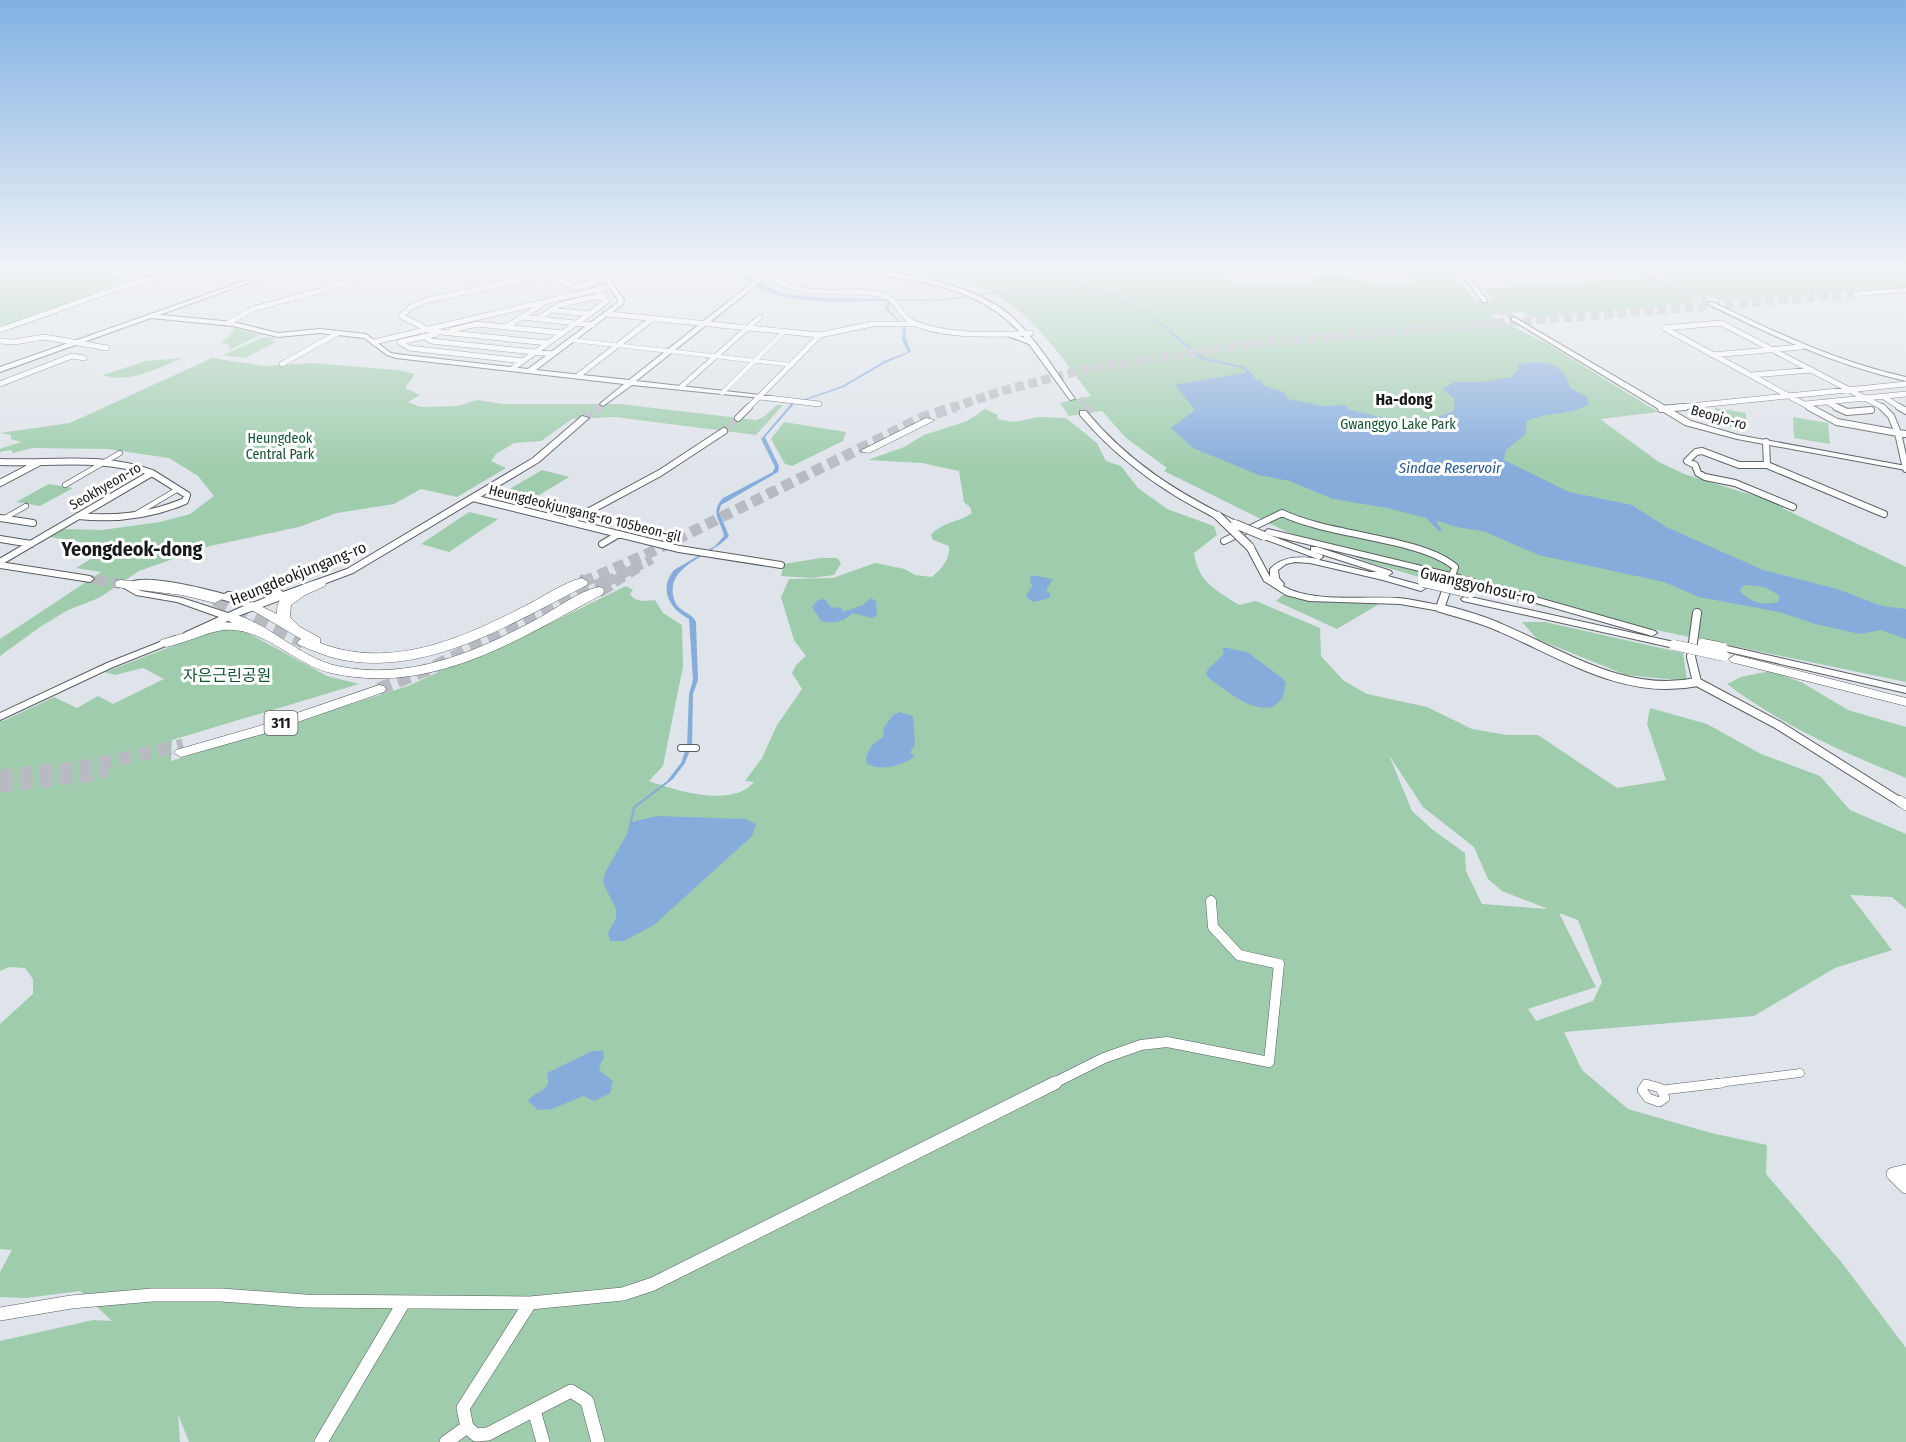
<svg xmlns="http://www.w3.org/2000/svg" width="1906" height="1442" viewBox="0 0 1906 1442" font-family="'Fira Sans Condensed','Noto Sans KR',sans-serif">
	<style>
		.green { fill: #9eccac; fill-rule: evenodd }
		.water { fill: #86acdb; fill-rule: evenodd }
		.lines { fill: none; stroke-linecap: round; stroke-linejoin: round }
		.minor-tunnel { stroke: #b7bbc1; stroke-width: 6; stroke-dasharray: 6 3; stroke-linecap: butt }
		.tertiary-tunnel-far2 { stroke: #b7bbc1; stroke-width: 6; stroke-dasharray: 6 3; stroke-linecap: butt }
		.tertiary-tunnel-far1 { stroke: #b7bbc1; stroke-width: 8; stroke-dasharray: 8 4; stroke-linecap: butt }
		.tertiary-tunnel { stroke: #b7bbc1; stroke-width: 10; stroke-dasharray: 10 5; stroke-linecap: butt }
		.secondary-tunnel-far1 { stroke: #b7bbc1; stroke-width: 6; stroke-dasharray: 6 3; stroke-linecap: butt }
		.secondary-tunnel { stroke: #b7bbc1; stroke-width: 8; stroke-dasharray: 8 4; stroke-linecap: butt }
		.trunk-tunnel-far1 { stroke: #b7bbc1; stroke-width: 10; stroke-dasharray: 10 5; stroke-linecap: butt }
		.trunk-tunnel { stroke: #b7bbc1; stroke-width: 13; stroke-dasharray: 13 7; stroke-linecap: butt }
		.motorway-tunnel-far2 { stroke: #b7bbc1; stroke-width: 9; stroke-dasharray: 9 4.5; stroke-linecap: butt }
		.motorway-tunnel-far1 { stroke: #b7bbc1; stroke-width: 11; stroke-dasharray: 11 6; stroke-linecap: butt }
		.motorway-tunnel { stroke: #b7bbc1; stroke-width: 14; stroke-dasharray: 14 8; stroke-linecap: butt }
		.pedestrian-far4-casing { stroke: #595e63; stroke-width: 4.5 }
		.pedestrian-far3-casing { stroke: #595e63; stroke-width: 6 }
		.pedestrian-far2-casing { stroke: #595e63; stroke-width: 8 }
		.pedestrian-far1-casing { stroke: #595e63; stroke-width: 9 }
		.pedestrian-casing { stroke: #595e63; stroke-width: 10 }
		.minor-far4-casing { stroke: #595e63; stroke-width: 6 }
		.minor-far3-casing { stroke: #595e63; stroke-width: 8 }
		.minor-far2-casing { stroke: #595e63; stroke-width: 10 }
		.minor-far1-casing { stroke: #595e63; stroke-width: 11 }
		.minor-casing { stroke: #595e63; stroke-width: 14 }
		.tertiary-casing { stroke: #595e63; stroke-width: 2 }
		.secondary-casing { stroke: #595e63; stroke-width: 2 }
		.primary-casing { stroke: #595e63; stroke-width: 2 }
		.trunk-casing { stroke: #595e63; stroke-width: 1 }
		.motorway-casing { stroke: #595e63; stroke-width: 1 }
		.pedestrian-far4 { stroke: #fff; stroke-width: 4 }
		.pedestrian-far3 { stroke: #fff; stroke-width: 4.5 }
		.pedestrian-far2 { stroke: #fff; stroke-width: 6 }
		.pedestrian-far1 { stroke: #fff; stroke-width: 8 }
		.pedestrian { stroke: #fff; stroke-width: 9 }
		.minor-far4 { stroke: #fff; stroke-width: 5 }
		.minor-far3 { stroke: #fff; stroke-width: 6 }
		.minor-far2 { stroke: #fff; stroke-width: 8 }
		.minor-far1 { stroke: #fff; stroke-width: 10 }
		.minor { stroke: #fff; stroke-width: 13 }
		.tertiary { fill: #fff; fill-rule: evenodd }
		.secondary { fill: #fff; fill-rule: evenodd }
		.primary { fill: #fff; fill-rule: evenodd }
		.trunk { fill: #fff; fill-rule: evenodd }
		.motorway { fill: #fff; fill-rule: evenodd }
		.secondary-bridge-far1-casing { stroke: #595e63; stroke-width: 10; stroke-linecap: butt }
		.secondary-bridge-casing { stroke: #595e63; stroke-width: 11; stroke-linecap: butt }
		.secondary-bridge-far1 { stroke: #fff; stroke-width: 8 }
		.secondary-bridge { stroke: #fff; stroke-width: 10 }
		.labels { text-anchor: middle; stroke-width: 6; stroke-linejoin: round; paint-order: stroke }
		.far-street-label { font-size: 14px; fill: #18191b; stroke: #fff }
		.far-park-label { font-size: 14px; fill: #13532f; stroke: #fff }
		.far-water-label { font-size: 15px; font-style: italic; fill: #245791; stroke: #fff }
		.shield { fill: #fff; stroke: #5d5e5f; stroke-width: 1.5 }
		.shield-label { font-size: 15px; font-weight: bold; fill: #18191b }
		.far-quarter-label { font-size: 16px; font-weight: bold; fill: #18191b; stroke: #fff }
		.street-label { font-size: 16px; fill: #18191b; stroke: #fff }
		.park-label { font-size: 16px; fill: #13532f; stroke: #fff }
		.quarter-label { font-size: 20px; font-weight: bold; fill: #18191b; stroke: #fff }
	</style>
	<rect width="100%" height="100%" fill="#dfe4ea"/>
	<path class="green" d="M0 271H115L109 274 125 280 69 304 5 327 0 325Z
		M899 271H1222L1228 276 1230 281 1276 286 1305 284 1316 276 1343 275 1359 281 1412 285 1408 271H1451L1476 301H1493L1483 289 1647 277 1659 283 1677 282 1666 276 1699 271H1906V287L1721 301 1710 296 1688 298 1698 303 1682 305 1532 317 1524 312 1489 315 1548 344 1658 412 1600 419 1659 462 1684 474 1781 504 1784 509 1906 567V682L1517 601 1433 581 1371 563 1285 531 1164 471 1167 468 1125 437 1102 411 1069 416 1060 403 1091 396C1066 363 1043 328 1009 303 979 281 935 277 899 271Z
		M235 328 260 335 229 350V344L221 343 230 336Z
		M264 337 275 338 270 341 276 342 245 358 223 355Z
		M182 358C159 368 129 384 103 375L146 361Z
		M212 358 264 366 310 363 399 370 415 374 405 388 420 395 408 402 421 407 458 406 477 400 503 404H620L756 420 765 416 777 405H783L756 435 615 417 572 419 541 441 514 443 496 454 491 461 506 468 457 497 421 489 394 504 337 513 299 527 210 546 139 571 99 598 68 610 40 627 0 656V639L101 572 76 568 107 549 105 546 50 537 64 529 102 530 160 522 190 514 214 496 198 476 169 458 108 449 32 448 13 453 11 450 0 452V449L21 442 11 439V435L0 433 70 423Z
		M1715 408 1746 413V430L1714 424Z
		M985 409 998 415 997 419 1013 422 1039 417 1066 418 1097 443 1106 461 1121 466 1138 488 1167 509 1214 526 1217 535 1194 553C1198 582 1216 590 1239 605L1256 601 1320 628 1321 656 1344 681 1367 694 1427 707 1472 729 1507 735H1538L1617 788 1666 780 1647 724 1650 708 1707 724 1761 754 1820 776 1850 810 1906 834V909L1892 897 1850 895 1892 950 1835 968 1754 1016 1564 1032 1582 1070 1628 1109 1711 1133 1767 1145 1766 1174 1842 1263 1906 1348V1442H189L178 1414 180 1442H0V1341L93 1320 112 1321 80 1291 26 1298 0 1297V1272L12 1250 0 1249V1024L33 994V979L25 968 9 967 0 971V720L3 721 54 697 77 708 98 696 113 704 164 679 143 668 115 675 105 672 222 627 239 628 327 676 359 684 172 740 171 761 408 686 452 666 485 655 626 586 633 590 630 594C636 603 645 601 655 600L663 613 682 625 683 667 679 686 663 766 649 781C677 791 733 808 754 782L745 781 762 758 777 725 802 689 792 673 796 665 806 656 794 640 781 597 789 579 833 578 875 563 905 569 915 575 932 577C942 568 950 560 949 546L933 540 931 535C943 521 958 523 972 513L970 507 964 502 959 471 922 463 868 460 904 447 924 435 967 421ZM1389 755 1423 807 1474 847 1488 879 1502 891 1548 909 1482 904 1466 871 1465 853 1433 830 1412 811ZM1559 913 1578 920 1602 982 1593 1001 1536 1021 1528 1009 1596 987Z
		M1793 417 1828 423 1830 444 1794 438Z
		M784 422 846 432 843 441 792 466 785 464 771 439Z
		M542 470 569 477 524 504 496 497Z
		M49 484 73 488 40 506 16 502Z
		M469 512 498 519 449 552 421 544Z
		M821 558H837L841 563 834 575 812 578 781 576 784 564Z
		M1283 595 1309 601 1379 604 1337 629 1276 601Z
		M1522 622H1545L1683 653 1687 681 1626 675 1537 639Z
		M1770 671 1801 682 1848 710 1906 727V778C1843 752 1781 725 1727 684L1741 677Z"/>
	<path class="water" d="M714 271 743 274 784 294 823 298 938 300 1004 290 1089 287 1107 291 1149 313 1203 357 1245 367 1256 378 1252 379 1260 380 1264 386 1284 392 1288 399 1323 406 1345 405 1350 410 1393 420 1437 417 1454 411V398L1442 389 1454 382H1484L1512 377 1519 368 1517 365C1541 359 1564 361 1570 388L1587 397 1589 403C1578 415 1544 412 1527 421L1525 435 1506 450 1504 460 1569 492 1632 505 1666 527 1763 570 1837 589 1882 606 1906 609V639L1881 630 1860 634 1815 624 1779 612 1699 597 1664 582 1539 555 1483 531 1456 527 1439 521 1436 522 1442 530 1439 531 1426 518 1387 508 1333 499 1290 481 1259 475 1193 448 1171 428 1195 410 1175 385 1247 372 1241 368 1200 359 1147 313 1100 291 1086 288 1002 292 942 301H892L888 309 906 328 905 336 911 352 885 363 844 387 794 404 765 437 779 466 778 472 721 505 719 512 729 536C711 557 664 565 674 599 677 612 692 612 696 622L698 680 693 694 692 745 685 763 673 779 635 808 632 822 657 816 745 819 756 824 752 836 654 925 624 941H610L608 933 616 918V909L603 883 605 873 627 834 633 807 667 781 681 763 687 746 689 694 693 680 689 619C670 609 658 590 674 570L715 546 724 536C721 520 709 513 723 498L773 472 775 467 761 439 791 404 842 386 886 360 908 352 902 340 903 326 885 309 888 301C853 301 812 304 777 295 751 288 746 274 714 271ZM1746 585 1764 587 1779 595V601C1766 607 1750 602 1741 592L1740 589Z
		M1031 575 1053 579 1046 590 1050 593V598L1034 602 1028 599 1026 595 1033 585 1030 583Z
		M871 598 876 601 877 615 872 618 853 613C843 622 835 624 821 621L812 607 818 600 825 599 830 607 841 608 843 612 863 605Z
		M1222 647 1247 652 1282 678 1286 683C1284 687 1285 692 1283 696 1268 726 1227 691 1210 679L1206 674 1208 669 1224 654Z
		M899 712 913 716 915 744 910 753 915 756C903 766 879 772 866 763 867 748 873 744 884 736L883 729 893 715Z
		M592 1051H603L604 1058 599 1066 601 1072 613 1081 610 1093 594 1101 583 1096 552 1109 538 1110 528 1101C536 1089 553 1093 547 1073Z"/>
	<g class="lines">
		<path class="minor-tunnel" d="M724 431 738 418"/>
		<path class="tertiary-tunnel-far2" d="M1485 301 1514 319
			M598 408 603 404"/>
		<path class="tertiary-tunnel-far1" d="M585 418 600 407
			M90 579 106 582"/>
		<path class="tertiary-tunnel" d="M97 580 121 584"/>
		<path class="secondary-tunnel-far1" d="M1669 283 1710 303
			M1080 398 1087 408"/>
		<path class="secondary-tunnel" d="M1086 407 1091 413"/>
		<path class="trunk-tunnel-far1" d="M606 582 652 559"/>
		<path class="trunk-tunnel" d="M379 689 436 666 609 580
			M0 776 93 765 183 745
			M0 786 87 776 108 770"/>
		<path class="motorway-tunnel-far2" d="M951 408 1002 391 1082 370 1257 343 1855 294"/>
		<path class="motorway-tunnel-far1" d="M583 582 645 555 924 417 955 407
			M614 582 643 564"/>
		<path class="motorway-tunnel" d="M582 582 586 580
			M598 591 616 580
			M215 599 304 642"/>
		<g class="pedestrian-far4-casing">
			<path id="pedestrian-far4" d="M571 340 792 365
				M722 393 785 331"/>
		</g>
		<g class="pedestrian-far3-casing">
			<path id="pedestrian-far3" d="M65 485 120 453
				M136 514 178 489
				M3 519 26 506"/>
		</g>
		<g class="pedestrian-far2-casing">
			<path id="pedestrian-far2" d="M681 748H696"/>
		</g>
		<g class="pedestrian-far1-casing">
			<path id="pedestrian-far1" d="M1710 1084 1800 1073"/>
		</g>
		<g class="pedestrian-casing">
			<path id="pedestrian" d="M1646 1084 1660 1088 1665 1098 1659 1102 1648 1098 1642 1090Z
				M1663 1090 1722 1083"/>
		</g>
		<g class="minor-far4-casing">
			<path id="minor-far4" d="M770 272V276C809 302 840 286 882 295 898 299 899 315 912 322 943 337 997 335 1031 333
				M547 277 577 287 594 283 592 279 558 273
				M552 310 590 314
				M608 314 820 335 872 324H916
				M522 317 593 325
				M538 319 559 305 603 295
				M228 323 253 309 323 290 373 271
				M506 327 541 305
				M0 330 127 285 184 271
				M452 330 477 324 563 333
				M436 334 400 342 409 348 523 361
				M424 336 431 341 553 354
				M0 341 14 342 44 337 107 348
				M374 342 612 286
				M548 343 431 331 401 316 411 307 428 300 563 271
				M1712 355 1801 347
				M282 364 338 333
				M513 368 606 302 597 289
				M579 375 653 318
				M1751 375 1812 370
				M0 384 72 356 84 358
				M681 387 760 317
				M760 397 819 404
				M1884 397 1901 408
				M1827 402 1839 408
				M1805 404 1906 394
				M748 408 820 335
				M1670 408 1906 384
				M1811 408 1664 328 1721 323 1884 408"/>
		</g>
		<g class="minor-far3-casing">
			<path id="minor-far3" d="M1809 407 1837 422 1898 433
				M1836 407 1847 412 1871 410
				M1882 407 1891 416 1898 433
				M1899 407 1906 411
				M1661 409 1685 407
				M738 418 749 407
				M1898 433 1906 434
				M1898 433 1906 469
				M1766 442 1767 465H1739L1702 451 1696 452 1687 461 1695 465 1698 473 1705 477 1735 483 1793 507
				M0 462C52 464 102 455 152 473L0 562
				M1767 465 1884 514
				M0 483 40 462
				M473 498 679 549 781 565
				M78 516C116 520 150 516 185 501L187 495 152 473
				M0 518 33 523
				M569 522 660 473 724 431
				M0 539 31 544
				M1224 541 1282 513C1329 536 1422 538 1455 567L1450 582
				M602 544 619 534"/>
		</g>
		<g class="minor-far2-casing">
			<path id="minor-far2" d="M1450 580 1440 608C1461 614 1482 619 1501 628 1564 655 1626 697 1697 682
				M1697 613 1691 657 1697 682 1778 725 1902 803"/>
		</g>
		<g class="minor-far1-casing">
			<path id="minor-far1" d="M1900 801 1906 805
				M1052 1084 1104 1058 1141 1045 1167 1042 1269 1062 1279 964 1239 955 1213 927 1211 901"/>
		</g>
		<g class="minor-casing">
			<path id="minor" d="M1906 1171 1893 1174 1906 1187
				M530 1303 623 1294 653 1284 1055 1083
				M0 1314 71 1302 152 1295H221L305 1301 530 1303 463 1408 467 1427 476 1435 488 1434 534 1410
				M321 1442 404 1302
				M446 1442 467 1427
				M543 1442 534 1410 571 1391 587 1401 598 1442"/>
		</g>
		<g class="tertiary-casing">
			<path id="tertiary" d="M580 271C607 271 610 280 624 300L623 304 536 370 629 380 767 271H774L636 381 760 395 762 396V398L632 385 603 406 600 404 601 403 624 384 396 358 387 355 364 338 320 333 278 337 233 326 151 318 148 316 151 314 233 322 278 333 320 329 366 334 391 353 396 354 528 369 617 303 618 300 604 279Z
				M1458 271H1464L1487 300V302H1483Z
				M1514 317 1691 421 1738 435 1906 466V470L1737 439 1685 425 1512 320V318Z
				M582 416 589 418 539 462 353 573 235 617 233 619 192 635 189 636 184 633 219 617 177 602 136 595 117 584 118 582H124L141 591 182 598 228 613 244 606C215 597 186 589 156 586 147 586 135 588 129 583 144 573 205 589 224 594L228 592H253L279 589 283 592 347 569 533 458ZM273 595 252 603 235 598Z
				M0 562 90 576 94 579 90 582 0 568Z
				M175 636 180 639 178 641 113 667 0 720V713L107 663Z"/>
		</g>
		<g class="secondary-casing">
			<path id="secondary" d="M866 271C909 271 977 287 1010 315 1036 338 1055 371 1075 399L1070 400 1029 344 1008 336V334L1010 333 1025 338C993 300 954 288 907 279 894 277 878 276 866 271Z
				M1640 271H1648L1672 283 1667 284Z
				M1708 302H1712C1775 332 1837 362 1906 377V381C1836 365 1772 336 1708 304Z
				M1080 411H1086C1128 462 1179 494 1238 522V526C1227 527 1214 517 1204 512 1156 487 1115 456 1080 415Z
				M1268 529 1455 574 1655 631 1657 633 1652 636 1649 635 1449 578 1265 534 1264 532Z
				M1267 534 1322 555 1323 557 1319 560 1370 572H1377L1311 551V547H1317L1391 571 1392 573 1388 576 1424 586 1426 588 1421 591 1383 580 1310 563 1295 562 1286 564 1278 570 1279 578 1284 584 1283 586C1311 603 1365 596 1398 598 1412 599 1426 603 1440 605L1445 608 1440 611 1400 604 1309 601 1286 595 1264 581 1246 547 1247 545H1253L1270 577V569C1283 556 1300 556 1318 559L1264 539V535Z
				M1466 596 1674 642 1679 645 1674 648 1463 601 1461 599Z
				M1723 645 1906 687V693L1720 650 1718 648 1720 646Z"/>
		</g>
		<g class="primary-casing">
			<path id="primary" d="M273 271H282L0 372V367Z"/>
		</g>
		<g class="trunk-casing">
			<path id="trunk" d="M1735 655 1906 698V706L1731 662 1729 659Z
				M379 685 384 686 386 689 384 692 266 733 181 757 174 753 176 750 256 727Z"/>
		</g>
		<g class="motorway-casing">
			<path id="motorway" d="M1906 288V292L1855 296 1851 294 1855 292Z
				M926 418 935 420 869 453 860 451Z
				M582 578 588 582 587 585C512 623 426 678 338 659 325 656 312 650 299 645L297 642 301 639 245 606 252 602 277 614C277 610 277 604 280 600 289 591 312 578 325 580L326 583 325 586 305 595 291 605 290 617 300 627 320 638V643C391 670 461 639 525 606 543 597 562 583 582 578Z
				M121 580 182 587 220 596 222 599 215 603 182 595 116 587 115 584 116 581Z
				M598 587 603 588 604 591 603 594C517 640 432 696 331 673 293 664 263 626 223 630 204 633 185 643 166 647L159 643 161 640 223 622 232 623 223 617 230 613C268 622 298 657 337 666 409 681 474 653 537 619 556 609 577 592 598 587Z"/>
		</g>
		<use href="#pedestrian-far4" class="pedestrian-far4"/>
		<use href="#pedestrian-far3" class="pedestrian-far3"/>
		<use href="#pedestrian-far2" class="pedestrian-far2"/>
		<use href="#pedestrian-far1" class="pedestrian-far1"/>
		<use href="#pedestrian" class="pedestrian"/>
		<use href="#minor-far4" class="minor-far4"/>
		<use href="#minor-far3" class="minor-far3"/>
		<use href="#minor-far2" class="minor-far2"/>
		<use href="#minor-far1" class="minor-far1"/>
		<use href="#minor" class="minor"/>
		<use href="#tertiary" class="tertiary"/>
		<use href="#secondary" class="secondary"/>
		<use href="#primary" class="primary"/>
		<use href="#trunk" class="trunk"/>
		<use href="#motorway" class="motorway"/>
		<g class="secondary-bridge-far1-casing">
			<path id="secondary-bridge-far1" d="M1218 516 1250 547
				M1235 524 1264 536"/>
		</g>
		<g class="secondary-bridge-casing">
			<path id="secondary-bridge" d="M1423 582 1470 593
				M1703 644 1723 648
				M1674 645 1724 656"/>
		</g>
		<use href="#secondary-bridge-far1" class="secondary-bridge-far1"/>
		<use href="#secondary-bridge" class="secondary-bridge"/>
	</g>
	<linearGradient id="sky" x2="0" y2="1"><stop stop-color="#81b1e3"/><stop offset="0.57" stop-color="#f1f3f6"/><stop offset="1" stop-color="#f1f3f6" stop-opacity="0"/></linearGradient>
	<rect width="1906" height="473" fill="url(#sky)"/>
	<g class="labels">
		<g class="far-street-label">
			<text transform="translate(1719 417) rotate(16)" y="5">Beopjo-ro</text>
			<text transform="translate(105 486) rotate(-30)" y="5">Seokhyeon-ro</text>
			<text transform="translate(585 513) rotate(14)" y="5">Heungdeokjungang-ro 105beon-gil</text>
		</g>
		<g class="far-park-label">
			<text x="1398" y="429">Gwanggyo Lake Park</text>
			<text x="280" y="443">Heungdeok<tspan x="280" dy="16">Central Park</tspan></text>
		</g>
		<g class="far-water-label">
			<text x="1450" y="473">Sindae Reservoir</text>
		</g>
		<rect class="shield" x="264.5" y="711" width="33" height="24" rx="4.5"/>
		<g class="shield-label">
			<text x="281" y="728">311</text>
		</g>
		<g class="far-quarter-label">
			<text x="1404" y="405">Ha-dong</text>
		</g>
		<g class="street-label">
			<text transform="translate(298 573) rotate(-22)" y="6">Heungdeokjungang-ro</text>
			<text transform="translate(1478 585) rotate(13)" y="6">Gwanggyohosu-ro</text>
		</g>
		<g class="park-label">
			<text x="227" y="681">자은근린공원</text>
		</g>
		<g class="quarter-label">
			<text x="132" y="556">Yeongdeok-dong</text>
		</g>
	</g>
</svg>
